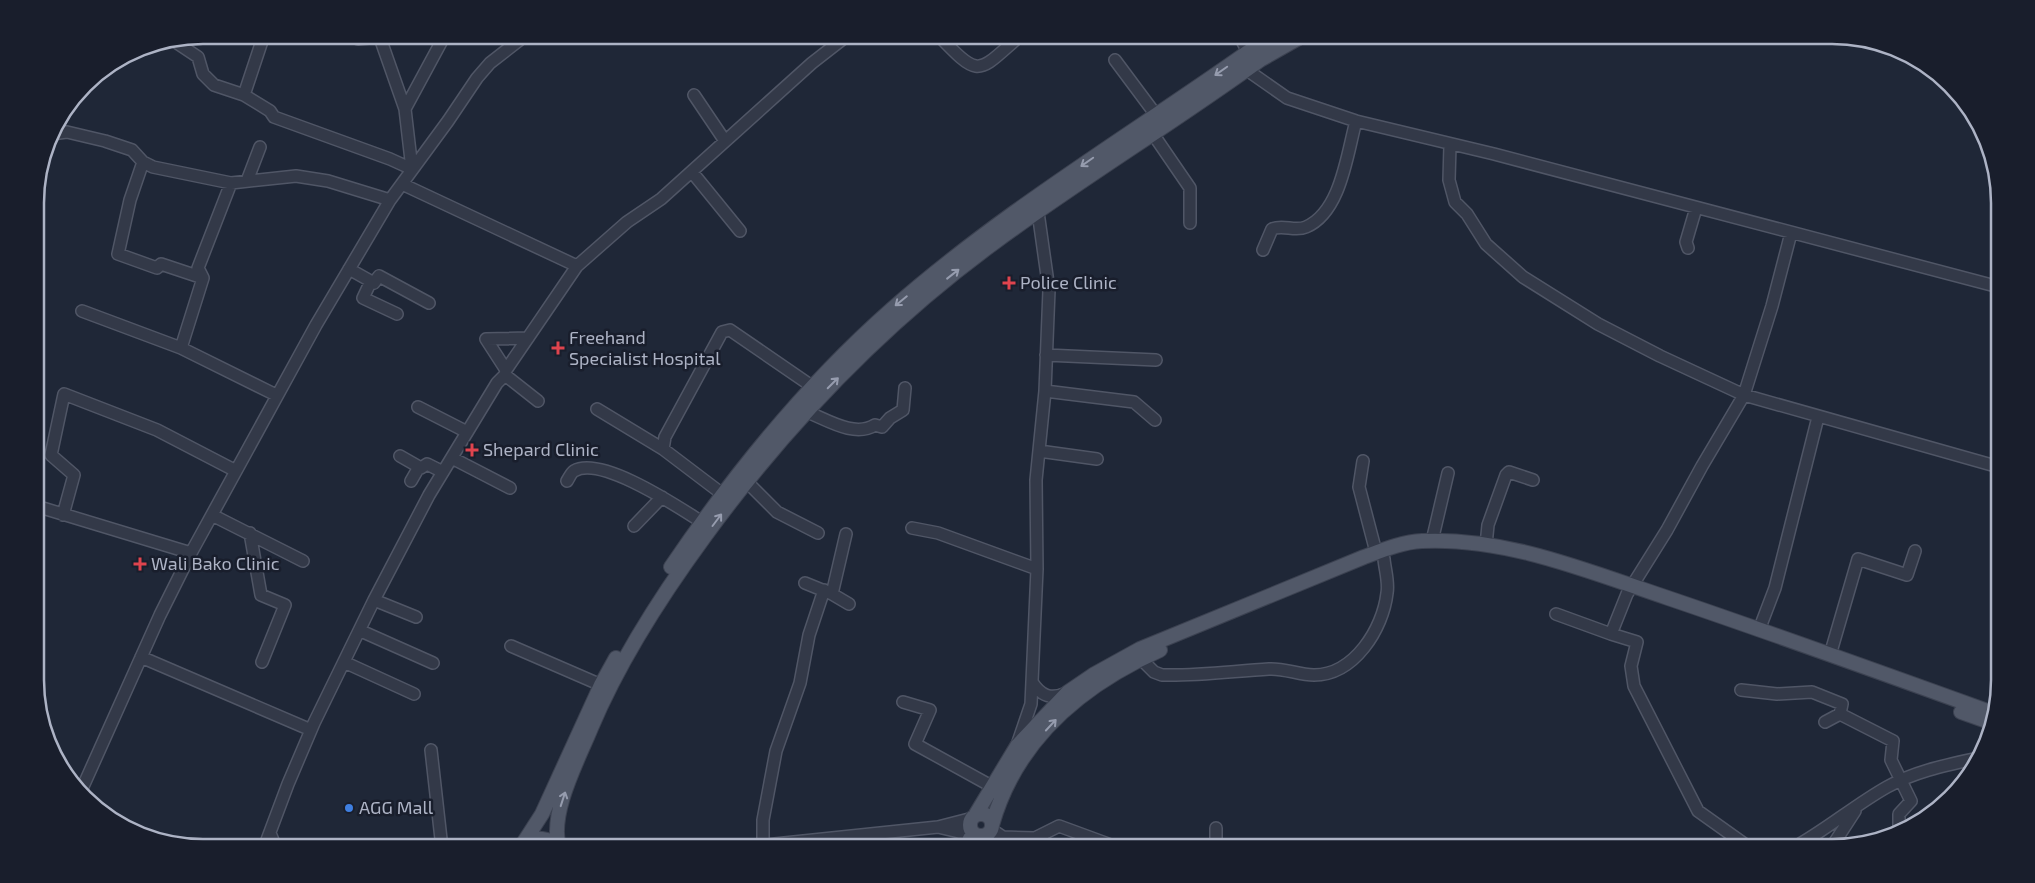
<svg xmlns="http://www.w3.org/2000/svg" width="2035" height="883" viewBox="0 0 2035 883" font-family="'Exo 2',sans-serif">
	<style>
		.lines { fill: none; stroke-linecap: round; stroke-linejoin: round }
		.minor-casing { stroke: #505666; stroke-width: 14 }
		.major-casing { stroke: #3c4251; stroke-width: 16 }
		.minor { stroke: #333948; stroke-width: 11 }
		.major { stroke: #515868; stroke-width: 14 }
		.oneway { stroke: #969cae }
		.health-dot { fill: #e0444e; stroke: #191e2c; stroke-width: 2 }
		.shop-dot { fill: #3f7fe0; stroke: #191e2c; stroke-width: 2 }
		.labels { text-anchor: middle; stroke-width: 5; stroke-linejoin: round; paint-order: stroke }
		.poi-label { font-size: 18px; fill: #adb3c5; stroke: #191e2c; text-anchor: start }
		.rim { fill: none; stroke: #adb3c5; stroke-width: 2.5 }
	</style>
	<rect width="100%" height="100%" fill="#1f2737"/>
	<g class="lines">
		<g class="minor-casing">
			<path id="minor" d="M347 35 358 39 380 37
				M379 35 405 109 412 169
				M938 35C981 80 977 73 1021 35
				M1239 35 1248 52
				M174 41 198 57 203 74 214 85 244 95 270 111 274 117 390 159 412 169
				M1115 60 1156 115
				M1247 70 1287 98 1356 121 1494 154 1999 287
				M244 95 264 35
				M694 95 725 141
				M405 109 445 35
				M51 134 67 132 105 141 132 150 143 162 153 167 231 183 296 176 328 181 390 200
				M1153 134 1190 188V223
				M1450 145 1449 180 1455 202 1467 214 1486 244 1523 277 1598 324 1660 356 1744 395 1999 467
				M143 162 130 200 118 254 157 268 161 264 203 278
				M692 172 740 231
				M247 181 260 147
				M231 183 198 268 203 278 181 348 276 395
				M402 184 577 266
				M1688 248 1686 242 1696 208
				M1263 250 1272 229C1283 224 1295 232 1306 227 1341 212 1347 154 1356 121
				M349 269 374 283 379 276 429 303
				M371 281 363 298 397 314
				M82 311 181 348
				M1046 355 1156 360
				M506 370 486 339 528 338
				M505 375 538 401
				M1045 391 1134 402 1155 420
				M418 407 467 432
				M597 409 663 449 721 493
				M805 411C826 419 854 438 875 425L882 427 890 418 903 410 905 388
				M663 449 665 437 722 332 730 330 813 387
				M1039 451 1097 459
				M400 456 421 468 427 464 443 472
				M452 458 510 488
				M1363 461 1359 487 1376 552
				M411 481 419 467
				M567 481C569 478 571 473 574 471 601 455 678 507 702 522
				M746 481 777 512 818 533
				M36 506 191 553
				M63 515 74 475 51 455 64 394 157 430 236 471
				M212 515 303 561
				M634 526 662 497
				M912 528 938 533 1037 569
				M250 533 261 595 285 605 262 662
				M1432 541 1448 473
				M1486 545 1488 525 1506 475 1509 472 1533 480
				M805 583 832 594 849 604
				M832 594 846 534
				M374 600 416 617
				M1556 614 1611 634 1627 594 1667 530 1702 466 1744 395 1772 306 1791 233
				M1759 630 1775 588 1818 417
				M361 631 433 663
				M1611 634 1637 642 1631 666 1634 686 1698 811 1750 848
				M511 646 601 685
				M1830 655 1858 559 1907 575 1915 551
				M141 657 311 730
				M1141 659 1154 672 1162 675C1198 676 1234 671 1269 669 1284 668 1299 675 1314 675 1354 675 1383 629 1387 593 1389 582 1385 570 1384 559
				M344 662 414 694
				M1032 682C1041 696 1051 700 1066 693
				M1741 690 1777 694 1812 692 1842 704 1840 714
				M903 702 930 710 915 744 993 787
				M1825 722 1840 714 1893 741 1891 760 1911 801 1899 814V828
				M1017 745 1031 704 1037 569 1036 480 1045 391 1049 290 1037 205
				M431 750 442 848
				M81 791 160 615 191 553 316 325 390 200 448 121 477 78 490 63 526 35
				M938 827 959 832 971 830
				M991 829 1003 837 1007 848
				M270 833 276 848
				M1003 837 1035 838 1059 826 1119 848
				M763 844V820L776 751 800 683 809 635 824 590
				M264 848 288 784 314 723 374 600 429 495 497 383 505 375 506 370 577 266 627 222 661 199 812 63 848 35
				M736 848 938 827 973 818
				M1216 848V828
				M1793 848C1826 830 1855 805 1887 787 1916 771 1947 765 1979 758
				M1831 848 1855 811"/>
		</g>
		<g class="major-casing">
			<path id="major" d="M671 567C734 474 807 384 892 309 1002 212 1129 136 1248 52L1277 35
				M1961 712 1992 723
				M976 814 1017 746 1068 692 1093 675 1140 649 1364 557C1383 550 1402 542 1422 541 1507 537 1590 572 1668 598 1777 635 1885 674 1993 713
				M970 825a11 11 0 1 1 22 0a11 11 0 1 1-22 0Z
				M992 825C1016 740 1082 685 1160 650
				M524 842 542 814 601 685 616 658
				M523 844C535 836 550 837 560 848
				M559 847C549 813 578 760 591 728 620 659 661 596 705 536 787 424 883 324 995 242 1081 179 1173 123 1260 60L1304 35
				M965 848 973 833"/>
		</g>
		<use href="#minor" class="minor"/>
		<use href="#major" class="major"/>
	</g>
	<defs><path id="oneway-shaft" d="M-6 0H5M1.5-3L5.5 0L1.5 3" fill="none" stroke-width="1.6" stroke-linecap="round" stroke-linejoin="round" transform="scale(1.25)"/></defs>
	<g class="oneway">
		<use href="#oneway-shaft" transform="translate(1221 71) rotate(145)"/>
		<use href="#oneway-shaft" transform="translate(1087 162) rotate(145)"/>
		<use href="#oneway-shaft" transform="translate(953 274) rotate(-38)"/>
		<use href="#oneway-shaft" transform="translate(901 301) rotate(141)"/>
		<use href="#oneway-shaft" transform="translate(833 383) rotate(-45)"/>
		<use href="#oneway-shaft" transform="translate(717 520) rotate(-53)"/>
		<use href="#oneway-shaft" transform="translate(1051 725) rotate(-47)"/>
		<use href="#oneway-shaft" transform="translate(563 799) rotate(-72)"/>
	</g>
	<g class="health-dot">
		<path d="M1006.5 275.5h5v5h5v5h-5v5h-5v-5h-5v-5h5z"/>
		<path d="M555.5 340.5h5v5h5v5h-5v5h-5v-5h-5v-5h5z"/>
		<path d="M469.5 442.5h5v5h5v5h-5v5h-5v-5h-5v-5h5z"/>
		<path d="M137.5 556.5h5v5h5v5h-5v5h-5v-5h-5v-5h5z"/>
	</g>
	<circle class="shop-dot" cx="349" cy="808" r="5"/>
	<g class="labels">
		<g class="poi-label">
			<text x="1020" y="289">Police Clinic</text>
			<text x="569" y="344">Freehand<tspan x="569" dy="21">Specialist Hospital</tspan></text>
			<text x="483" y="456">Shepard Clinic</text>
			<text x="151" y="570">Wali Bako Clinic</text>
			<text x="359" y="814">AGG Mall</text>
		</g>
	</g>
	<path d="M0 0H2035V883H0ZM203 44H1832A159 159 0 0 1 1991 203V680A159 159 0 0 1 1832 839H203A159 159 0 0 1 44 680V203A159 159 0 0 1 203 44Z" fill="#191e2c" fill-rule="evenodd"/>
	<path class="rim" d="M203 44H1832A159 159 0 0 1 1991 203V680A159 159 0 0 1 1832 839H203A159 159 0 0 1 44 680V203A159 159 0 0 1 203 44Z"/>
</svg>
